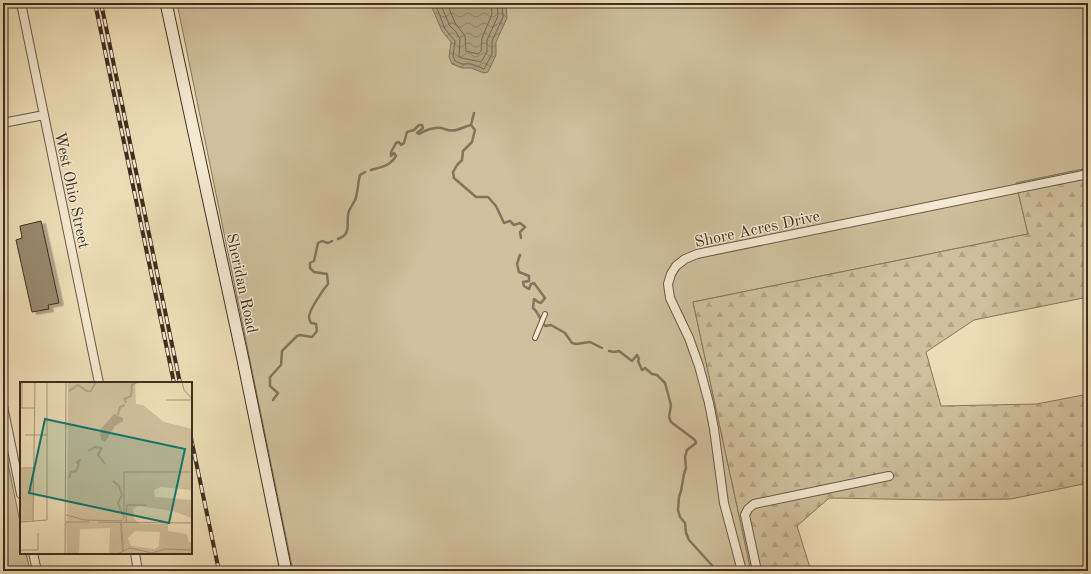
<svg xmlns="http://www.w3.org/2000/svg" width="1091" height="574" viewBox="0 0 1091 574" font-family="'Old Standard TT',serif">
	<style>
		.green { fill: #cfbf9c; stroke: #87765e }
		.forest { fill: url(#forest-firs); stroke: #87765e }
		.water { fill: url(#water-waves); stroke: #84745b }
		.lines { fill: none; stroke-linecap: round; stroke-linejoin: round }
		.shore { stroke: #786852; stroke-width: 1 }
		.stream { stroke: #84745b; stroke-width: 2.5 }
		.building { fill: #99896e; stroke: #3f2e20; filter: url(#shadow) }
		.service-casing { stroke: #6a5a46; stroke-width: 6 }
		.minor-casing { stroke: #6a5a46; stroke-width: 10 }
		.secondary-casing { stroke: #3f2e20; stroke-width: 13 }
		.service { stroke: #f3e9d0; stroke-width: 4 }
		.minor { stroke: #f3e9d0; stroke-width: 8 }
		.secondary { stroke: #f3e9d0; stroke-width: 11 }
		.rail-casing { stroke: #3f2e20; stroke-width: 4 }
		.rail { stroke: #f3e9d0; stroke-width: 2.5; stroke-dasharray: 8; stroke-linecap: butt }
		.labels { text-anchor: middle; stroke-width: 3; stroke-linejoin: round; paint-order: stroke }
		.street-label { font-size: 16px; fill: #3f2e20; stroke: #f3e9d0 }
		.inset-river { fill: none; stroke: #b2a283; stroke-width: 2 }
		.inset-road { fill: none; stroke: #a7977a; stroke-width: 1 }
		.view { fill: #0f766e; fill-opacity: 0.15; stroke: #0f766e; stroke-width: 2 }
		.inset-edge { fill: none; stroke: #3f2e20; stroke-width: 2 }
	</style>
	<defs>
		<pattern id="forest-firs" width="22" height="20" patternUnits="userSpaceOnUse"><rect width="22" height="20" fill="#cfbf9c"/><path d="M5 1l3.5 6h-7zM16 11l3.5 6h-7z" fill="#b3a486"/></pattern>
		<pattern id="water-waves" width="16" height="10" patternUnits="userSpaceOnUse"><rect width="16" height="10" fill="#b2a283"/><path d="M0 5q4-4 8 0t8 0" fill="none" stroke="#92846b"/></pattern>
		<filter id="shadow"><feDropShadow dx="4.5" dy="2.5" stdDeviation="0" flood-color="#0004"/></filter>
	</defs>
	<rect width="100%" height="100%" fill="#edddb6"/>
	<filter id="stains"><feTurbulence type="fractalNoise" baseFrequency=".005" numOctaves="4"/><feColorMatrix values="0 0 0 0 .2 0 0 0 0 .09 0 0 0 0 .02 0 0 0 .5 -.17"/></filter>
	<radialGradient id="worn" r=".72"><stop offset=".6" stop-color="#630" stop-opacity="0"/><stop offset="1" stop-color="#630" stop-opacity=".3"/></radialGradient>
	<path class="green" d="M177 3H1088V168L1016 183 1028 234 693 302 751 571H293Z
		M3 439 21 527V553H26L30 571H3Z"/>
	<path class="forest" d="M1088 168V297L974 320 926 352 941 406 1037 404 1088 394V483L1011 499 941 500 829 498 797 526 811 571H751L693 302 1028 234 1016 183Z"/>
	<path class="water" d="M430 3H506L507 18 496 42V55L488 72 484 73 471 68H462L452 64 449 57 451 42 442 31Z"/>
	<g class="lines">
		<path class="shore" d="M435 3 445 29 455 41 453 56 455 61 462 64H472L484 69 492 54V41L503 17 502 3
			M440 3 450 26 456 32 460 39 459 57C463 59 474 60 481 62L487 52V40L498 16 497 3
			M447 3 455 23 465 36 466 51 478 54 481 51 482 38 492 14 491 3"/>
		<path class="stream" d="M471 125 475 130 472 142 463 151 462 160 457 165 453 172 454 178 476 197H488L496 206 504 223 510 221 514 225 520 223 525 227 520 232 521 238
			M471 125 474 113
			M371 170C382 167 390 166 396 156L394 153 391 156V152L396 143 399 142 401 145 404 143 407 132 414 130 419 125H422L423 128 417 133 419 134C426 130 433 127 441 128 446 129 450 132 456 130 461 129 466 126 471 125
			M338 239C353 234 345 222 349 211 351 206 355 202 356 197 358 190 358 182 360 175L365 172
			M520 255 517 264 519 272 529 276V281L523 282 524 286 529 289 531 284 534 283 545 298 541 303 538 302 534 299 533 308C539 313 540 320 545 326L551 325 565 333 572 343 576 344 590 342 602 348
			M609 351 614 352 619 351 632 361 637 355 639 359 638 361 642 370 645 368 652 374 657 375 665 383 671 405 669 417 671 422 695 440 696 443 687 450 685 457 686 468 684 474 681 491 679 497 678 510 680 517 685 523 686 533 689 540 717 571
			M273 400 278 393 270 386V377L281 365 282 351 297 336 300 335 312 337 317 331 316 324 311 323C310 321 309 319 309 317 309 310 323 290 328 284L327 274 314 272 310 268V263L314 261 318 243 322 241 328 243 332 241"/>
	</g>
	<path class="building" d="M41 221 59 303 48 305 49 309 32 312 16 240 22 238 20 226Z"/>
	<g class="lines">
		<g class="service-casing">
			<path id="service" d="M535 338 545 314"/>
		</g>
		<g class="minor-casing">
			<path id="minor" d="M21 3 99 383
				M3 123 44 115
				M3 406 21 494
				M33 553 37 571
				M135 553 138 571
				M742 571 724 503 714 429 709 403 699 366 689 338 670 298 668 284 671 274 676 266 685 259 697 254 1088 174
				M757 571 745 515 748 509 754 504 889 476"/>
		</g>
		<g class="secondary-casing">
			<path id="secondary" d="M166 3 242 355 286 571"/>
		</g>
		<use href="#service" class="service"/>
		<use href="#minor" class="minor"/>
		<use href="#secondary" class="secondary"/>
		<g class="rail-casing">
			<path id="rail" d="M95 3 174 383
				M101 3 180 383
				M191 438 219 571"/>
		</g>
		<use href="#rail" class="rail"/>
	</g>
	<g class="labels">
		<g class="street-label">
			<text transform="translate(73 190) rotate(78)" y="6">West Ohio Street</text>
			<text transform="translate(757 228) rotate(-12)" y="6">Shore Acres Drive</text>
			<text transform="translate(243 283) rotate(78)" y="6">Sheridan Road</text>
		</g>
	</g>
	<g transform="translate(20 382)">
		<rect width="172" height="172" fill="#edddb6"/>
		<path d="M48 0H115L116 22 123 23 144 40 172 47V89H150V96L105 95V140L47 139ZM0 87H13V138L0 139Z" fill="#cfbf9c"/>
		<path d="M150 89H172V108L141 105 134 108 135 115 172 118V136L153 129 118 124 113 127 114 137 120 142H148V149L167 152 169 160H172V172H89L90 146 60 147 59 172H47L46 139 105 140V95L150 96ZM115 149 140 150 139 164 135 167 111 164 108 156Z" fill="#cfbf9c" fill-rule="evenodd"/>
		<path d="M94 32 103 36V39L95 44 85 60 81 58 80 48Z" fill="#b2a283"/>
		<path class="inset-river" d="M49 9 58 3 67 9H71L76 0M106 21 104 17 111 14 112 3 117 0M98 33 100 25 105 23M82 65 78 73 85 82M68 69 75 65 81 66M49 96 51 90 56 89 59 82 57 80 61 78M93 99 99 104 102 113 98 121 103 134M101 141 103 169"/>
		<path class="inset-road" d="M162 0 164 8 172 17M146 18H172M0 26H14M2 26V0M5 53H27M0 86H14M46 133 65 138 101 139 104 136V90H172M0 140 27 138V0M13 140 15 0M46 140H69M78 140 172 141M106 140 107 123H126M0 168H18V151M45 172 46 0M97 172 110 166 132 171 145 167 172 168"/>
		<path class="view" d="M25 37 165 67 149 141 9 111Z"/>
		<rect width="172" height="172" class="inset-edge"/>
	</g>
	<rect width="1091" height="574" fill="none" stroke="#edddb6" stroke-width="16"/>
	<rect x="4" y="4" width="1083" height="566" fill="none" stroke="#3f2e20" stroke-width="2"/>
	<rect x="8" y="8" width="1075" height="558" fill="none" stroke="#3f2e20"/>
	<rect width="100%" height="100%" filter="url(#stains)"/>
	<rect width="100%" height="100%" fill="url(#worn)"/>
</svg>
